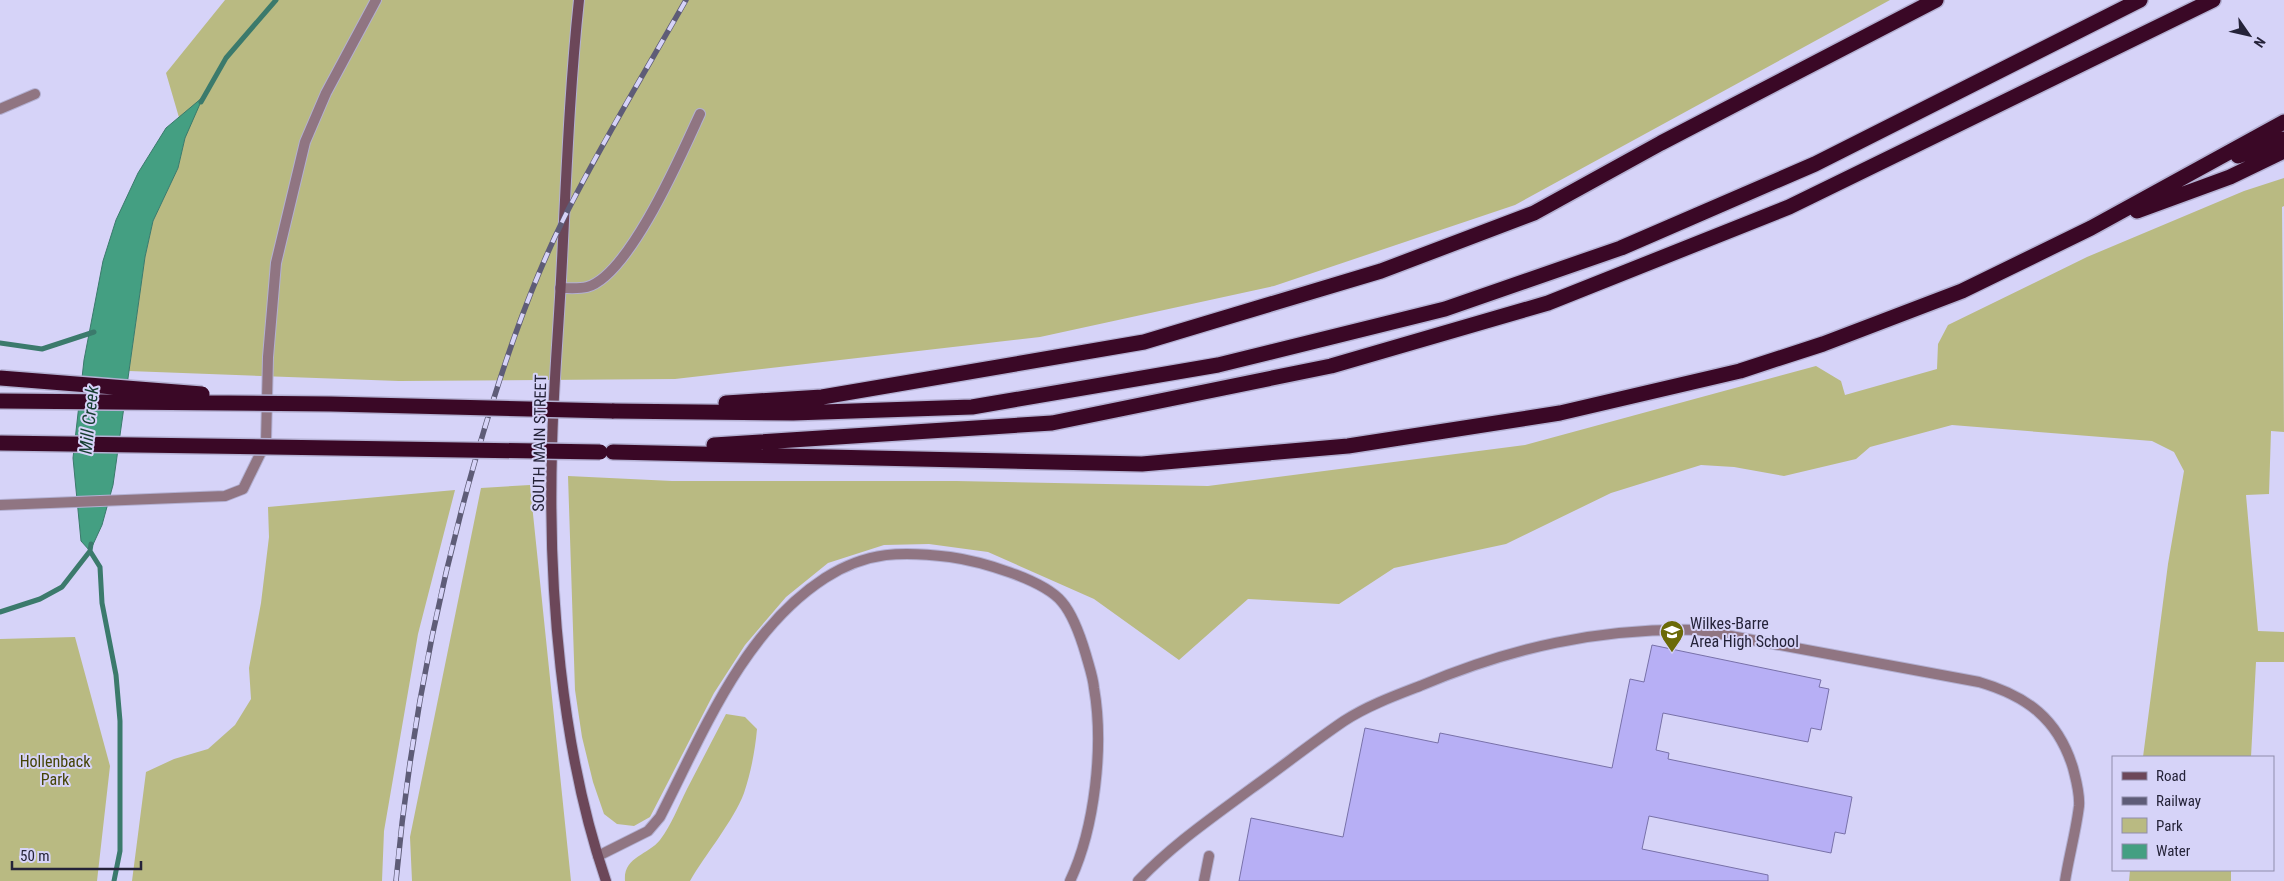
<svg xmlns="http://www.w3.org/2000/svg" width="2284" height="881" viewBox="0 0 2284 881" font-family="'Roboto Condensed',sans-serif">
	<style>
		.green { fill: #b9ba82 }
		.water { fill: #449f82; stroke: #3b7a6c }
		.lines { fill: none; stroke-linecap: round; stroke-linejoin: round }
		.stream { stroke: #3b7a6c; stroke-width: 5 }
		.building { fill: #b7aff5; stroke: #7871a8 }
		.lane-casing { stroke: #b3b0d2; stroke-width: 12 }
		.street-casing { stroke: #b3b0d2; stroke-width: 12 }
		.secondary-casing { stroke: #b3b0d2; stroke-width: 12 }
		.highway-casing { stroke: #b3b0d2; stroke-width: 18 }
		.lane { stroke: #907582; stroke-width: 10 }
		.street { stroke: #907582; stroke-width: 10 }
		.secondary { stroke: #6c4759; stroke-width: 10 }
		.highway { stroke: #3a0826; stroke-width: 15 }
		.rail-casing { stroke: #5e5c77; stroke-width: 5.5 }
		.rail { stroke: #d6d3f8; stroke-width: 4; stroke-dasharray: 11; stroke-linecap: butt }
		.highway-bridge-casing { stroke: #b3b0d2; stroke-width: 18; stroke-linecap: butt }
		.highway-bridge { stroke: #3a0826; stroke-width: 15 }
		.labels { text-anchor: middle; stroke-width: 4; stroke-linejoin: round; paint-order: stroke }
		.street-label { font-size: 16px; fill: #252339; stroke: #d6d3f8 }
		.poi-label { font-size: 16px; fill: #252339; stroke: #d6d3f8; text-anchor: start }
		.park-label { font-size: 16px; fill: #454407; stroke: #d6d3f8 }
		.water-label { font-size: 18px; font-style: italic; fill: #153d30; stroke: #d6d3f8 }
	</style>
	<rect width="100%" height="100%" fill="#d6d3f8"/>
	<path class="green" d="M225 0H1890L1515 205 1274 286 1040 337 675 379 399 381 129 371 145 257 153 221 178 168 185 138 166 73Z
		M2284 178V206L2282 207 2284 432 2271 431 2269 494 2246 495 2258 631 2284 632V662H2256L2251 757H2143L2168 564 2184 471 2174 452 2152 441 1952 425 1870 447 1856 459 1784 476 1734 467 1701 465 1611 493 1506 544 1394 568 1339 604 1248 599 1179 660 1094 599 988 552 929 544 884 545 828 563 786 597 745 645 714 693 650 817 634 826 617 824 604 814 593 782 582 737 575 690 568 476 672 481H956L1208 486 1525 445 1816 366 1841 381 1845 395 1937 369 1938 344 1948 325 2087 257 2244 191Z
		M530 485 571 881H412L410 837 481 488Z
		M455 490 418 634 384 831 382 881H132L146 772 174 759 208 749 235 725 251 699 249 668 261 603 269 537 268 507Z
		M75 637 110 766 97 881H0V639Z
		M726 714 745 717 757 729C755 751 751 772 744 793 734 820 705 855 690 881H625C623 857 648 855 660 840 672 824 678 807 687 789 700 764 713 739 726 714Z
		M2130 870H2231V881H2129Z"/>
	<path class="water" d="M203 97 185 138 178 168 153 221 145 257 113 485 102 525 90 551 81 541 73 458 84 360 103 261 116 220 138 173 166 128Z"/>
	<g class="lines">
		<path class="stream" d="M201 102 226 58 276 0
			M0 343 42 349 94 332
			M91 544 90 551 100 567 102 603 116 675 120 721V851L114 881
			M0 612 40 599 62 587 90 551"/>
	</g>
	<path class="building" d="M1652 645 1821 680 1819 687 1829 689 1821 730 1811 728 1808 742 1663 713 1656 750 1669 753 1668 759 1852 797 1845 834 1835 832 1831 853 1649 816 1642 849 1768 875V881H1239L1251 818 1343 837 1365 728 1438 743 1440 733 1612 768 1630 679 1644 682Z"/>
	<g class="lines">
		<g class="lane-casing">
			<path id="lane" d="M0 109 35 94
				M560 288C569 288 579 289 587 287 629 276 682 153 700 114
				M598 856 648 831 660 817C703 733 743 631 825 578 867 551 903 551 950 557 979 561 1043 579 1062 602 1074 616 1081 638 1086 655 1089 666 1093 677 1094 688 1104 746 1095 828 1070 881
				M1138 881C1172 845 1213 817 1252 788 1283 766 1313 742 1344 721 1367 706 1394 696 1420 686 1512 647 1599 628 1699 630L1979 682C2027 696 2058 719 2073 768 2076 780 2080 793 2079 806 2076 831 2069 856 2065 881
				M1204 881 1209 856"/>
		</g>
		<g class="street-casing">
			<path id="street" d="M0 505 225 496 243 489 266 442 268 357 276 263 305 142 326 93 376 0"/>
		</g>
		<g class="secondary-casing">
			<path id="secondary" d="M579 0C569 93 566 187 561 280 558 337 553 393 552 449 548 588 561 750 606 881"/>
		</g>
		<g class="highway-casing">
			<path id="highway" d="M2238 156 2284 139
				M2137 211 2230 177 2284 151
				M726 403 822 397 1144 342 1381 271 1534 213 1661 143 1936 0
				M612 411 793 413 972 407 1218 365 1445 309 1621 248 1815 164 2140 0
				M714 445 1052 423 1331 366 1548 303 1789 207 2213 0
				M613 452 1142 464 1348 446 1560 413 1740 371 1823 344 1962 291 2091 228 2284 122"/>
		</g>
		<use href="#lane" class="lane"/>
		<use href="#street" class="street"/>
		<use href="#secondary" class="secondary"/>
		<use href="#highway" class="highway"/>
		<g class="rail-casing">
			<path id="rail" d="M396 881C409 738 436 598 475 461 499 378 526 295 564 218 601 144 645 72 686 0"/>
		</g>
		<use href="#rail" class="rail"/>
		<g class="highway-bridge-casing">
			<path id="highway-bridge" d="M0 378 202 394
				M0 401 331 404 612 411
				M0 443 600 452"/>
		</g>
		<use href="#highway-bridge" class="highway-bridge"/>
	</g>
	<defs>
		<g id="school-pin" transform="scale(1.25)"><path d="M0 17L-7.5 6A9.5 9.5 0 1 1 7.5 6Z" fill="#6b6a07" stroke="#d6d3f8"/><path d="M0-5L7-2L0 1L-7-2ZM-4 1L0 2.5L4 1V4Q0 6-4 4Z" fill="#fff"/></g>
	</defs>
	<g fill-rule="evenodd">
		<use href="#school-pin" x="1672" y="632"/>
	</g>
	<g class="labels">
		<g class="street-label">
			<text transform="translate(539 443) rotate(-89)" y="6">SOUTH MAIN STREET</text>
		</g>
		<g class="poi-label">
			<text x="1690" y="629">Wilkes-Barre<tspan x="1690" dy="18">Area High School</tspan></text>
		</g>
		<g class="park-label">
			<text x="55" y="767">Hollenback<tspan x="55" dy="18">Park</tspan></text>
		</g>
		<g class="water-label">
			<text transform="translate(89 420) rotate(-84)" y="6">Mill Creek</text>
		</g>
	</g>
	<rect x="2112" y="756" width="162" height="115" fill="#d6d3f8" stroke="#8f8dac"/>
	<rect x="2122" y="772" width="25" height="8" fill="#6c4759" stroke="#8f8dac"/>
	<text x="2156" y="781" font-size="15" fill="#252339">Road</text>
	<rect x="2122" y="797" width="25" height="8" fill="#5e5c77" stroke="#8f8dac"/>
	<text x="2156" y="806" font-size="15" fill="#252339">Railway</text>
	<rect x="2122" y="818" width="25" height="15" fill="#b9ba82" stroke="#8f8dac"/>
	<text x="2156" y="831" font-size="15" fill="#252339">Park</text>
	<rect x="2122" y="844" width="25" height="15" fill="#449f82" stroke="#8f8dac"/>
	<text x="2156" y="856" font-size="15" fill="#252339">Water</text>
	<g transform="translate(2249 35) rotate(124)" stroke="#d6d3f8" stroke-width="4" paint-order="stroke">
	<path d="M0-4L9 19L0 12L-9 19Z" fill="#252339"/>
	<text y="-8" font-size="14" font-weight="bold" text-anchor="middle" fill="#252339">N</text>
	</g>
	<path d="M12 861v8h129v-8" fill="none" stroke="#252339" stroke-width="2.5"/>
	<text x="20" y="861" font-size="15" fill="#252339" stroke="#d6d3f8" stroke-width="4" paint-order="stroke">50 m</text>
</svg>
